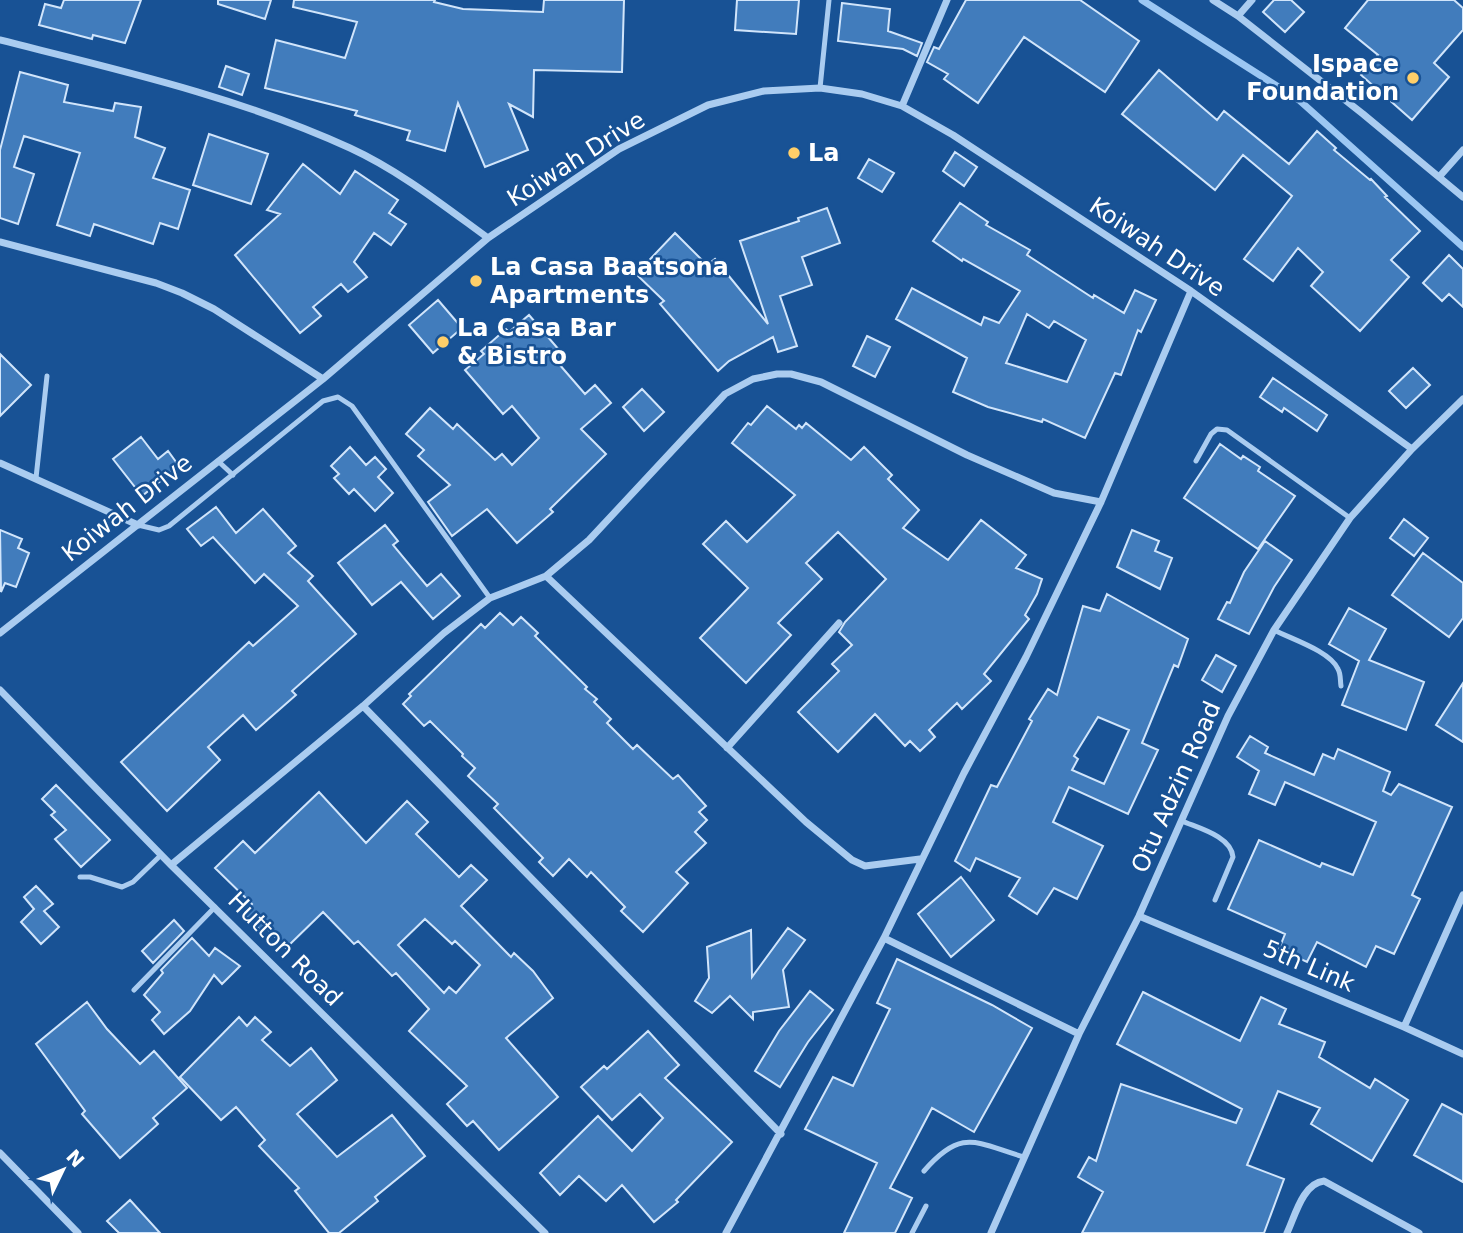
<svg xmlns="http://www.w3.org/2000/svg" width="1463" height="1233" viewBox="0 0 1463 1233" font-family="'DejaVu Sans',sans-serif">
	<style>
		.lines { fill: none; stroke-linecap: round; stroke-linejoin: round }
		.stream { stroke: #9cc7f3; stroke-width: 7 }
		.building { fill: #417cbc; stroke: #d1e5fb; stroke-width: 2; fill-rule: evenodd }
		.service { stroke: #aaccf0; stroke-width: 5 }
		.minor { stroke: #aaccf0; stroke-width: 7 }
		.poi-dot { fill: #ffcf69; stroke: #185295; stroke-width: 2.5 }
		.labels { text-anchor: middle; stroke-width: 5; stroke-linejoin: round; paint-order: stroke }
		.poi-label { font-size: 24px; font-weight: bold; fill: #fff; stroke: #185295; text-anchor: start }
		.street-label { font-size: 24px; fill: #fff; stroke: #185295 }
	</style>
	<rect width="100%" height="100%" fill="#185295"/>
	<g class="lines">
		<path class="stream" d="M1142 0 1299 100 1463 247"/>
	</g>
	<path class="building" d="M64 0H141L125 43 93 35 92 39 39 25 45 4 61 8Z
		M218 0H271L265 19 218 4Z
		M294 0H435L434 2 463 9 543 12 544 0H624L622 72 534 70 533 117 509 104 528 150 485 167 458 103 445 151 407 140 410 131 355 115 357 111 265 88 276 40 345 58 357 22 293 7Z
		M737 0H799L796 34 735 30Z
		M966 0H1080L1139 41 1105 92 1024 37 978 103 944 79 948 74 927 62 934 47 939 49Z
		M1274 0H1291L1304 12 1285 32 1263 12Z
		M1368 0H1454L1463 8V30L1434 63 1449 77 1412 120 1361 75 1378 55 1345 28Z
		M842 3 890 9 888 31 922 43 917 56 903 49 838 41Z
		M226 66 249 74 242 95 219 87Z
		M1159 70 1217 120 1224 111 1289 164 1317 131 1336 148 1334 150 1370 180 1371 179 1387 196 1385 197 1420 231 1391 260 1409 277 1360 331 1311 286 1323 272 1298 248 1273 281 1244 259 1292 196 1243 155 1215 190 1122 114Z
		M20 72 68 85 64 102 113 111 115 103 141 107 135 137 165 148 153 178 190 190 178 229 160 223 153 244 94 224 90 236 57 225 80 153 24 136 14 167 34 174 18 224 0 218V150Z
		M209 134 268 154 251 204 193 185Z
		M955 152 977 167 964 186 943 171Z
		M869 159 894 173 882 192 858 178Z
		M303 164 340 194 355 171 398 200 389 213 406 224 391 245 374 233 354 262 367 277 348 292 341 284 313 307 321 316 300 333 235 255 280 214 267 210Z
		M960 203 988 222 986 225 1030 250 1027 255 1093 298 1094 295 1124 313 1135 290 1156 300 1141 332 1138 330 1121 375 1115 373 1085 438 1043 419 1042 422 988 407 953 392 967 358 896 319 912 288 981 325 984 317 999 323 1020 291 963 259 962 261 933 241ZM1027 314 1049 328 1054 321 1086 340 1067 382 1006 363Z
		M827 208 840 243 802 257 812 285 780 296 797 346 778 352 773 337 729 361 718 371 660 304 664 301 636 274 675 233 707 265 715 259 768 324 740 241 799 221 798 218Z
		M1449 255 1463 269V307L1449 294 1442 301 1423 283Z
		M438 300 462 328 433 353 409 325Z
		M529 315 566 358 559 364 585 394 595 385 611 403 581 429 606 454 550 509 553 512 517 543 487 509 452 536 428 502 450 485 418 456 424 450 406 434 430 408 453 429 457 424 495 460 502 454 512 465 539 438 512 406 503 414 465 370 484 354 481 351 506 329 509 332Z
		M867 336 890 347 875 377 853 366Z
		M0 354 31 385 0 416Z
		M1413 368 1430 385 1406 408 1389 391Z
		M1273 378 1327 415 1317 431 1284 408 1282 412 1260 397Z
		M642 389 664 412 644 431 623 407Z
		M767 406 796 429 799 425 802 428 806 423 851 460 864 447 892 475 888 479 919 510 903 528 948 560 981 520 1026 555 1016 568 1042 579 1037 594 1025 615 1029 619 984 674 991 681 962 709 957 703 929 730 935 737 920 751 910 741 905 746 875 714 838 752 798 712 839 671 832 664 852 645 839 632 845 622 886 579 838 532 806 563 822 579 778 623 791 635 746 683 700 638 748 588 703 544 726 521 747 542 795 495 732 443 748 423 751 425Z
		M141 437 158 459 168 451 179 466 142 496 113 459Z
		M1220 444 1241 459 1243 456 1260 467 1258 471 1295 496 1258 549 1184 498Z
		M350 447 366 465 375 457 386 469 378 477 393 493 375 511 354 489 349 494 334 478 339 474 331 466Z
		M216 507 236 533 263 509 296 546 288 553 313 576 308 581 356 634 292 691 296 695 256 730 243 715 208 747 220 760 167 811 121 762 249 642 253 646 298 606 264 574 255 583 213 537 201 546 187 529Z
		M1404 519 1428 538 1414 556 1390 538Z
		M385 525 398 541 393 545 427 586 441 574 460 596 433 619 401 582 372 605 338 563Z
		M0 530 22 539 18 548 29 553 16 587 5 583 1 592Z
		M1132 530 1159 541 1155 551 1172 558 1160 589 1117 567Z
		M1265 541 1292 560 1274 587 1249 634 1218 619 1227 602 1230 603 1244 572Z
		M1423 553 1463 583V618L1449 637 1392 595Z
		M1107 594 1188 639 1178 667 1174 665 1142 743 1158 750 1128 814 1069 787 1053 822 1103 846 1077 899 1054 888 1037 914 1009 896 1020 878 976 858 970 871 955 861 991 785 997 787 1032 721 1029 719 1048 689 1057 695 1083 606 1100 611ZM1098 717 1129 730 1104 784 1072 770 1078 759 1074 756Z
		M1349 608 1386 629 1369 660 1424 682 1406 730 1342 705 1359 661 1329 644Z
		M500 613 513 625 521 617 538 633 535 636 587 687 585 689 597 699 594 702 611 719 607 723 633 749 637 745 673 779 678 775 706 806 699 812 707 820 695 832 706 843 676 872 688 883 643 932 621 911 625 907 591 872 587 877 569 859 553 876 539 862 543 858 494 808 498 804 468 776 475 768 462 756 463 754 430 721 424 726 403 704 411 696 409 694 481 624 485 628Z
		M1216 655 1236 666 1222 692 1202 680Z
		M1463 683V742L1436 725Z
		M1250 736 1268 747 1265 753 1314 775 1323 754 1334 759 1338 749 1390 772 1383 791 1391 795 1399 784 1452 807 1412 895 1420 899 1394 954 1376 946 1366 967 1317 942 1307 962 1279 949 1285 934 1228 909 1259 840 1320 867 1322 863 1353 875 1376 822 1285 782 1275 805 1249 794 1259 771 1237 757Z
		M56 785 110 840 81 867 55 839 66 830 51 815 55 812 42 799Z
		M319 792 366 843 407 801 428 822 416 834 459 877 471 865 487 880 461 906 511 957 514 953 533 971 553 998 506 1038 558 1097 499 1150 473 1121 467 1126 447 1104 467 1086 409 1031 429 1009 396 973 392 976 358 941 354 944 323 912 286 948 264 925 260 930 243 914 252 904 215 868 243 841 255 853ZM425 919 452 944 455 941 480 965 456 993 449 987 444 993 398 945Z
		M961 877 994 920 951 957 918 914Z
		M36 886 53 904 44 911 59 927 41 944 21 922 34 909 24 897Z
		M174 920 184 931 153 963 142 951Z
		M788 928 805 940 783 970 789 1007 753 1012V1019L730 996 712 1013 695 1001 709 978 707 947 751 930 752 977Z
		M192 938 209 956 215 948 240 966 222 984 214 975 190 1011 164 1034 152 1020 160 1012 144 995 163 973 161 970Z
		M897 959 992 1005 1032 1028 974 1132 932 1108 890 1188 912 1198 895 1233H844L877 1163 805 1129 833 1077 853 1086 890 1009 877 1003Z
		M810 991 833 1010 808 1042 780 1087 755 1071 779 1031Z
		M1143 992 1240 1041 1261 997 1286 1009 1279 1024 1325 1042 1319 1057 1370 1088 1375 1079 1408 1100 1372 1161 1311 1124 1320 1108 1278 1091 1247 1165 1284 1179 1264 1233H1082L1103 1192 1078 1177 1089 1157 1096 1161 1121 1084 1236 1123 1242 1109 1117 1044Z
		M87 1002 107 1029 140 1064 154 1051 187 1088 153 1118 158 1124 120 1158 82 1114 85 1111 36 1044Z
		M239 1017 247 1026 255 1017 271 1032 262 1040 290 1066 311 1048 337 1080 297 1114 337 1157 392 1115 425 1156 375 1197 378 1201 339 1233H329L295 1191 299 1188 259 1146 265 1140 236 1107 221 1120 180 1077Z
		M648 1031 679 1065 665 1078 732 1142 676 1200 678 1202 654 1222 622 1185 606 1201 579 1176 560 1195 540 1173 598 1116 632 1151 663 1118 640 1094 612 1120 581 1087 604 1066 607 1069Z
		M1442 1104 1463 1115V1182L1414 1155Z
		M130 1200 160 1233H119L107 1221Z"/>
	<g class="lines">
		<path class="service" d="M820 88 829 0
			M218 461 233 475
			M1196 461 1211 434 1217 429 1227 430 1350 518
			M36 478 47 376
			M138 525 159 530 169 526 323 401 338 397 352 406 490 598
			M1274 630C1291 639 1330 651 1338 669 1341 674 1340 680 1341 686
			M1182 821C1198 828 1231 836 1233 857L1215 900
			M80 877H90L122 887 133 882 161 855
			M134 990 215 907
			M924 1171C962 1127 976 1143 1024 1157
			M912 1233 926 1206"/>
		<path class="minor" d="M1213 0 1238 16 1363 114 1463 197
			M1238 16 1252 0
			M0 40C119 70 239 97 350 148 400 171 444 206 488 238
			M902 106 947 0
			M1439 177 1463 150
			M0 242 156 283 182 293 214 309 323 379
			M0 463 138 525
			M546 576 806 822 852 860 865 866 920 859
			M0 633 323 379 488 238 619 149 708 105 764 91 820 88 862 94 902 106 953 135 1191 291 1412 449
			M0 690 171 865 545 1233
			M363 706 781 1134
			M727 748 839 623
			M171 865 363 706 444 633 490 598 546 576 589 540 725 394 753 379 777 374H791L821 382 967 455 1054 493 1101 502
			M1139 916 1404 1027 1463 1054
			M884 938 1079 1034
			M1404 1027 1463 895
			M0 1153 78 1233
			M726 1233 884 938 964 773 1026 657 1101 502 1191 291
			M991 1233 1079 1034 1139 916 1228 716 1274 630 1350 518 1412 449 1463 399
			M1287 1233C1295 1216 1303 1183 1324 1181L1419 1233"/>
	</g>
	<g class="poi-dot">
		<circle cx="1413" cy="78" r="7"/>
		<circle cx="794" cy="153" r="7"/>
		<circle cx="476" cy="281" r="7"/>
		<circle cx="443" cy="342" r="7"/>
	</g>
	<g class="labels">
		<g class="poi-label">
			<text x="1399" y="72" text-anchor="end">Ispace<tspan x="1399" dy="28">Foundation</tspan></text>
			<text x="808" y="161">La</text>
			<text x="490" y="275">La Casa Baatsona<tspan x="490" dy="28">Apartments</tspan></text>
			<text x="457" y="336">La Casa Bar<tspan x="457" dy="28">&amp; Bistro</tspan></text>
		</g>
		<g class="street-label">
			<text transform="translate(576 159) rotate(-32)" y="8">Koiwah Drive</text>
			<text transform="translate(1157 247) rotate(34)" y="8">Koiwah Drive</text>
			<text transform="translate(127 508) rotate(-38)" y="8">Koiwah Drive</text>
			<text transform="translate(1176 787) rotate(-66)" y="8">Otu Adzin Road</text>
			<text transform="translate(285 949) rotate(45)" y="8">Hutton Road</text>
			<text transform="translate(1309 966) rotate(23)" y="8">5th Link</text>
		</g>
	</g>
	<g transform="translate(63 1170) rotate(47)" stroke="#185295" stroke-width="5" paint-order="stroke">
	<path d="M0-5L12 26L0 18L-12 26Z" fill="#ffffff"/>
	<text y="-10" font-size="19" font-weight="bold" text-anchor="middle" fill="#ffffff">N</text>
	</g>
</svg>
